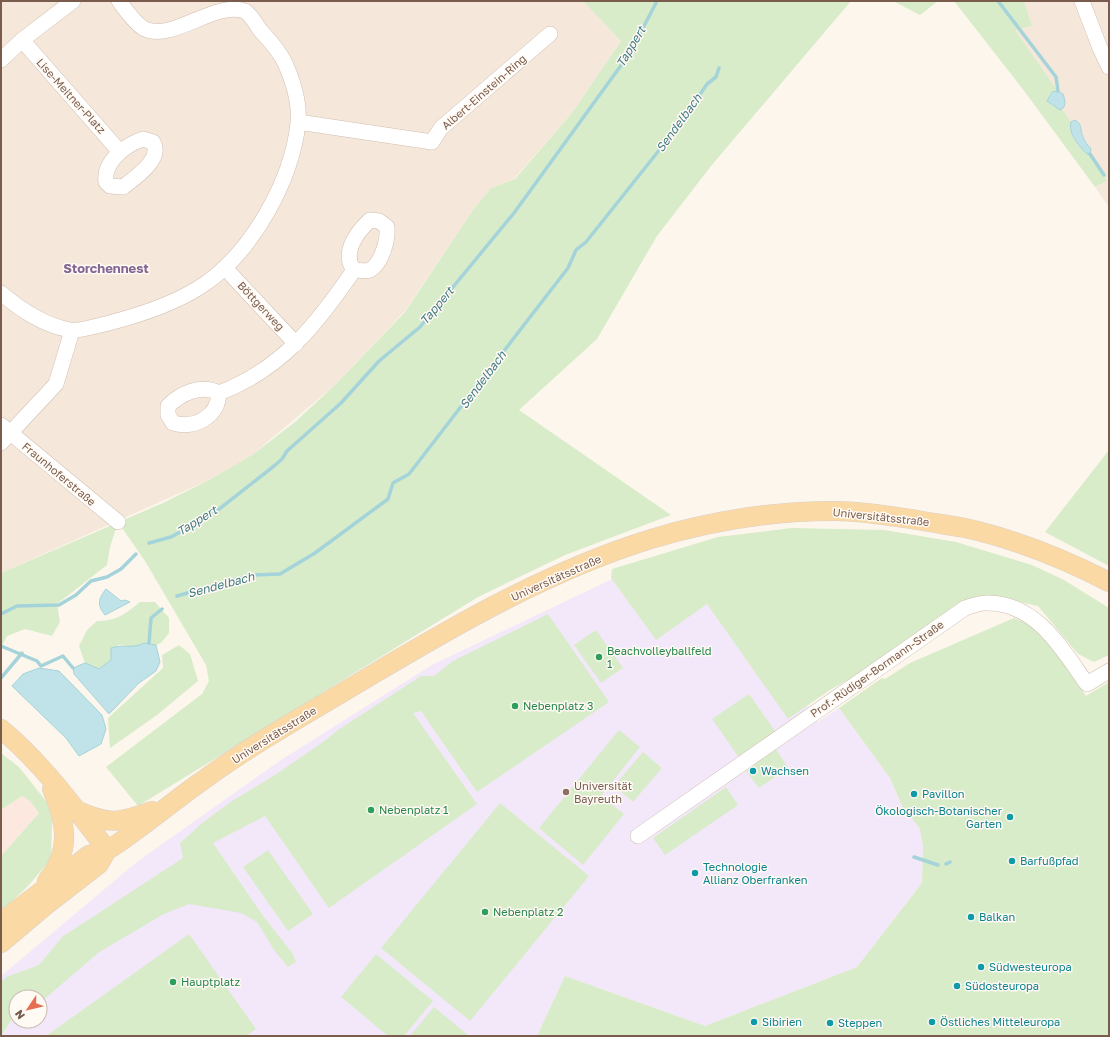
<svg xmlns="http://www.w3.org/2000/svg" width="1110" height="1037" viewBox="0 0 1110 1037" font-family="'Golos Text',sans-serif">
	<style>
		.residential { fill: #f5e8da }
		.commercial { fill: #fde8e0 }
		.education { fill: #f3e8fa; fill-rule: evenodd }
		.green { fill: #d8ecc9 }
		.water { fill: #bfe3e8; stroke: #a5d3da }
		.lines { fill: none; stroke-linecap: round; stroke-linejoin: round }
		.stream { stroke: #a5d3da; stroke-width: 3.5 }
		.minor-casing { stroke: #d1beb0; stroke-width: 16 }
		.major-casing { stroke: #dad1cd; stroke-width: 20 }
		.minor { stroke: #fff; stroke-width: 15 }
		.major { stroke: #fbd9a5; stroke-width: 19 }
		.leisure-dot { fill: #2e9e5b; stroke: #fffaf3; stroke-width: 1.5 }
		.culture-dot { fill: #0f9aa8; stroke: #fffaf3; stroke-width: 1.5 }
		.education-dot { fill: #8d6e63; stroke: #fffaf3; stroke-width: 1.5 }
		.labels { text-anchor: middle; stroke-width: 3; stroke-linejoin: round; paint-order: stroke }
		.street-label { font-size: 11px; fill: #7a5c4d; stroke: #fffaf3 }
		.leisure-label { font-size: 11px; fill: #27864d; stroke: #fffaf3; text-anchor: start }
		.culture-label { font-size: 11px; fill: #0d838f; stroke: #fffaf3; text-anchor: start }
		.education-label { font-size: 11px; fill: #785e54; stroke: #fffaf3; text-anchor: start }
		.water-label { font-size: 12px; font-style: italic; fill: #437c86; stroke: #fffaf3 }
		.quarter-label { font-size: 13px; font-weight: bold; fill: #846695; stroke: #fffaf3 }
	</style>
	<rect width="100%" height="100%" fill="#fdf6ec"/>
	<path class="residential" d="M1 1H583L621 41 572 113 514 179 491 188 473 210 405 311 335 385 252 455 209 480 1 573Z
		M1024 1H1109V207L1095 187 1107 181 1091 156V149L1082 135V129L1079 122 1075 120 1071 122 1062 109 1064 105 1063 94 1058 91 1014 29 1032 26Z"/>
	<path class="commercial" d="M22 796 30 801 39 813 1 856V810Z"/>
	<path class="education" d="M694 547 818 722 839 708 890 778 902 806 920 829 923 846 922 883 857 967 705 1026 565 976 537 1036H1V976L138 861 281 760 432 665 629 571ZM16 997H40V1021H16Z"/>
	<path class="green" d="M583 1H851L711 166 657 236 597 339 519 410 671 515 565 555 478 597 138 806 106 767 202 694 209 681 206 665 145 561 118 522 110 547 107 565 57 604 60 622 52 636 25 629 7 636 1 648V573L163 503 209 480 252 455 295 422 335 385 405 312 473 210 491 188 515 179 572 113 621 41Z
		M893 1H938L920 15Z
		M954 1H1024L1032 26 1015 30 1058 91 1051 92 1047 101 1053 106 1062 109 1071 122C1068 134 1078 146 1087 154H1090L1107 181 1095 187 1025 92Z
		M1109 450V566L1045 532Z
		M792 528 884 530 956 542 1032 565 1064 580 1109 608V655L1094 662 1078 654 1038 606 1003 599 942 627 830 690 788 719 707 604 656 640 611 578 612 569 718 537Z
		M140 602H155L169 618V633L161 643 156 645 144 643 136 647 119 645 112 648 111 660 99 670 85 663 79 646 87 630 97 621C117 621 125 614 140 602Z
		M548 614 609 702 477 792 421 711 413 713 477 804 329 908 265 816 213 843 263 916 293 954 296 962 288 967 274 950 257 922 241 913 189 904 162 915 98 953 40 1003V997H16V1017L12 1019 1 1036V982L6 977 39 965 62 937 183 858 180 843 202 823 232 801 275 775 323 742 338 730 421 676H434L453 661Z
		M1014 618C1048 629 1067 668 1086 696L1109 682V1036H537L565 976 705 1026 857 967 922 883 923 846 920 829 902 806 890 778 839 708 882 678 885 679 910 663Z
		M596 630 623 668 601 683 574 645Z
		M179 645 190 654 198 681 157 715 110 748 108 718 163 668 162 655Z
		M749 694 777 734 740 759 712 719Z
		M619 730 640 747 601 796 624 814 583 865 539 828Z
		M776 749 788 768 759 788 746 771Z
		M643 752 662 768 633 802 614 786Z
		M1 753 19 767 49 805 52 820 51 859 28 886 1 912V856L39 813 30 801 22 796 1 810Z
		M726 787 738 805 665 855 653 838Z
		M500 803 589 876 470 1021 381 948Z
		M268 850 313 914 288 931 243 867Z
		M189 934 256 1029 246 1036H46Z
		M376 954 433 1001 404 1036H388L341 997Z
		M434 1007 469 1036H410Z"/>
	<path class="water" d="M1058 91 1063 94C1065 100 1067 107 1060 110L1047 101 1052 92Z
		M1075 120C1083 124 1080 131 1083 137 1085 142 1088 145 1091 149L1090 154H1087C1079 146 1068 134 1071 122Z
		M106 589 121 601 125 600 130 602 105 615C97 605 98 599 106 589Z
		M144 643 156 645 160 662 156 671 139 683 109 714 74 674 73 668 85 663 99 669 111 660V648C123 644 133 649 144 643Z
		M39 668 59 671 102 715 106 729 101 744 79 756 66 738 12 686 23 674Z"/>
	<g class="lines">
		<path class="stream" d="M998 1 1056 77 1058 91
			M1090 154 1104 175
			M149 543 171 537 202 520 207 513 218 510 274 466 282 459 287 451 341 403 379 361 420 327 514 213 630 53 657 1
			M177 596 252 575 280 574 315 553 388 499 393 483 409 474 568 268 576 250 586 242 680 124 707 84 716 77 719 68
			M1 614 17 606 59 605 76 595 91 581 107 577 121 569 136 554
			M149 643 151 618 162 609
			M1 646 37 661 41 666 63 656 73 668
			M1 678 22 653
			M914 857 938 865
			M946 864 950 862"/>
		<g class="minor-casing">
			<path id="minor" d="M1082 1 1100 48 1109 67
				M22 40 120 152
				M1 60 22 40 73 1
				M298 122 432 142 441 128 550 34
				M143 139 153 142C163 159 136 177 123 187L110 186 106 182C103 162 125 145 143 139Z
				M370 220 379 221 387 227C388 240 382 263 370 270 365 272 359 270 354 270 341 253 357 232 370 220Z
				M225 268 296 344
				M1 293C21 310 43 325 70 330 80 332 116 321 127 318 154 310 182 300 206 283 253 250 292 180 298 123 300 102 293 81 285 63 279 50 269 40 260 30 256 24 251 15 245 11 215 0 173 42 145 29 136 25 125 9 119 1
				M219 393C218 417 195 429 173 423L168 415V406C181 393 201 384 219 393 282 369 317 324 354 270
				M1 425 118 522
				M1 443 56 384 72 331
				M638 836 965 608C972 606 981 602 989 603 1037 604 1062 649 1087 684L1109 671"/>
		</g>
		<g class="major-casing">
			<path id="major" d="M1 729C42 763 75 808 107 850
				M78 811C110 825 119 823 152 811
				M47 881C72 850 66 823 52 789
				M1 922 89 855 107 850 114 846C144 826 172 802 202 781 255 742 314 710 370 676 459 623 551 570 651 539 710 521 773 511 835 511 862 511 890 516 917 520 933 523 949 525 965 528 1015 539 1064 559 1109 582
				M1 943 46 905 99 864 107 850"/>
		</g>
		<use href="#minor" class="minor"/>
		<use href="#major" class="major"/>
	</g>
	<g class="leisure-dot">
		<circle cx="599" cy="657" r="4"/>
		<circle cx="515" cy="706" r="4"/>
		<circle cx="371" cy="810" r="4"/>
		<circle cx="485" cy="912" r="4"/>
		<circle cx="173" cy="982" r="4"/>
	</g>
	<g class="culture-dot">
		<circle cx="753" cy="771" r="4"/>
		<circle cx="914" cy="794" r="4"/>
		<circle cx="1010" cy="817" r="4"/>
		<circle cx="1012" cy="861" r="4"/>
		<circle cx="695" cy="873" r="4"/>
		<circle cx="971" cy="917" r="4"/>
		<circle cx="981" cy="967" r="4"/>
		<circle cx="957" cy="986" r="4"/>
		<circle cx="754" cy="1022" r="4"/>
		<circle cx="932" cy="1022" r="4"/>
		<circle cx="830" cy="1023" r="4"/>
	</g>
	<circle class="education-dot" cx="566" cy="792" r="4"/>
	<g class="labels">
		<g class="street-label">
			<text transform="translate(484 92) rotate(-41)" y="4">Albert-Einstein-Ring</text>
			<text transform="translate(71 96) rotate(48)" y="4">Lise-Meitner-Platz</text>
			<text transform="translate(261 306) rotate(47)" y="4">Böttgerweg</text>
			<text transform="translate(59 474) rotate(40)" y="4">Fraunhoferstraße</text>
			<text transform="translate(881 517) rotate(6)" y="4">Universitätsstraße</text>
			<text transform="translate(556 578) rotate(-24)" y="4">Universitätsstraße</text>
			<text transform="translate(877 669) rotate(-35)" y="4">Prof.-Rüdiger-Bormann-Straße</text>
			<text transform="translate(274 735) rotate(-32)" y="4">Universitätsstraße</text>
		</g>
		<g class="leisure-label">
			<text x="607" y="655">Beachvolleyballfeld<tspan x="607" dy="13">1</tspan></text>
			<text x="523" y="710">Nebenplatz 3</text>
			<text x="379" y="814">Nebenplatz 1</text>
			<text x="493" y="916">Nebenplatz 2</text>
			<text x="181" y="986">Hauptplatz</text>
		</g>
		<g class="culture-label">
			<text x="761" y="775">Wachsen</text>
			<text x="922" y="798">Pavillon</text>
			<text x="1002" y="815" text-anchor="end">Ökologisch-Botanischer<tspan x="1002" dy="13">Garten</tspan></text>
			<text x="1020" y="865">Barfußpfad</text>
			<text x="703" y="871">Technologie<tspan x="703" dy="13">Allianz Oberfranken</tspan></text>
			<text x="979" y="921">Balkan</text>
			<text x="989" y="971">Südwesteuropa</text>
			<text x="965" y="990">Südosteuropa</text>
			<text x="762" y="1026">Sibirien</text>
			<text x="940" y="1026">Östliches Mitteleuropa</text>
			<text x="838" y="1027">Steppen</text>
		</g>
		<g class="education-label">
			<text x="574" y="790">Universität<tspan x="574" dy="13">Bayreuth</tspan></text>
		</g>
		<g class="water-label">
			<text transform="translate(631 47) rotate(-59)" y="4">Tappert</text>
			<text transform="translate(679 123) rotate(-54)" y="4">Sendelbach</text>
			<text transform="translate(437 306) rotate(-50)" y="4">Tappert</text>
			<text transform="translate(483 380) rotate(-53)" y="4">Sendelbach</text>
			<text transform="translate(197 521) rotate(-32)" y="4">Tappert</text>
			<text transform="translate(221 585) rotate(-15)" y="4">Sendelbach</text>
		</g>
		<g class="quarter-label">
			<text x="106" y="273">Storchennest</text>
		</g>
	</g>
	<rect width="1110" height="1037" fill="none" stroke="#7a5c4d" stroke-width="4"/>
	<g transform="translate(28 1009) rotate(235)"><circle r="19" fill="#fffaf3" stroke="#cabbb1"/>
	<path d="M0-3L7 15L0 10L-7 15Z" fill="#e76f51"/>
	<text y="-6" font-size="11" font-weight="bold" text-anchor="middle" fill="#7a5c4d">N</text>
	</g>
</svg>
